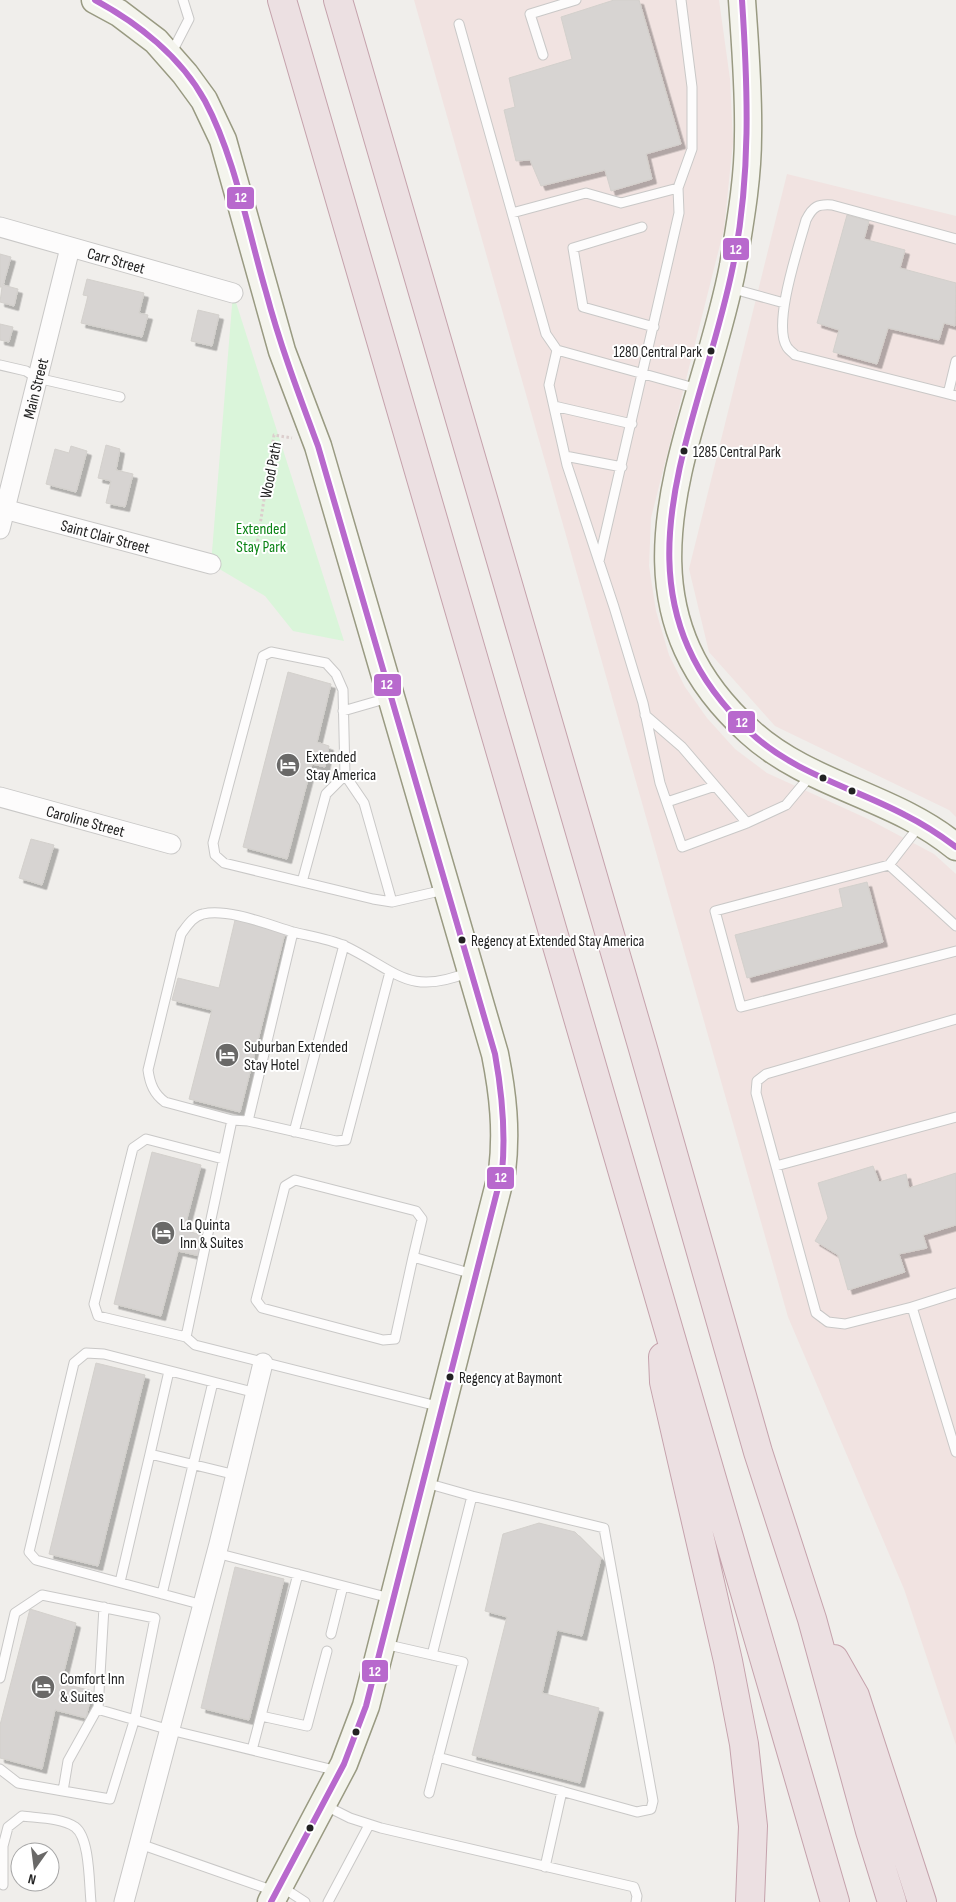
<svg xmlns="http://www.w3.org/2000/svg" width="956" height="1902" viewBox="0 0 956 1902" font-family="'Sofia Sans Condensed',sans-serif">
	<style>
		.commercial { fill: #f1e3e1 }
		.park { fill: #daf5da }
		.building { fill: #d7d4d2; stroke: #d3d0cc; filter: url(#shadow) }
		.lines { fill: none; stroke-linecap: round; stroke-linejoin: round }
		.lane-casing { stroke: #c9c8c7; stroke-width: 11 }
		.street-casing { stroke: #c9c8c7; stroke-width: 21 }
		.secondary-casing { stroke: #999a82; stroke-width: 29 }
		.highway-casing { stroke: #c5a2ac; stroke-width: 30 }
		.path { stroke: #dccecd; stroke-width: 3; stroke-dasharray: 2.5 2.5; stroke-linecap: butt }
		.lane { stroke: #fdfcfc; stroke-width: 9 }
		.street { stroke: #fdfcfc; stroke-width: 19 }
		.secondary { stroke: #f4f4ed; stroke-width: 26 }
		.highway { stroke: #ece0e2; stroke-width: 28 }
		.bus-1-casing { stroke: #fff; stroke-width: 10 }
		.bus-1 { stroke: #b869cd; stroke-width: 6 }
		.bus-dot { fill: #222; stroke: #fff; stroke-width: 2 }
		.labels { text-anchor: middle; stroke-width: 4; stroke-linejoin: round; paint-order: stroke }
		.bus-label { font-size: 15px; fill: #222; stroke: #fff; text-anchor: start }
		.street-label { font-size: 16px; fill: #222; stroke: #fff }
		.park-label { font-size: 16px; fill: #0c8416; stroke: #fff }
		.poi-label { font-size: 16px; fill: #222; stroke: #fff; text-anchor: start }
		.line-badge { stroke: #fff; stroke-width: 2 }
		.badge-label { font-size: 14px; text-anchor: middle; font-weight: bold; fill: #fff }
	</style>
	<defs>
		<filter id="shadow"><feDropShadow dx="4.5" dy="4.5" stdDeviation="0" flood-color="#0004"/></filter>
	</defs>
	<rect width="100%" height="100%" fill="#f0eeeb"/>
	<path class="commercial" d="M414 0H719L730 79 733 142 724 229 651 518 649 566 656 611 669 655 685 687 707 718 735 749 767 773 868 819 934 854 956 874V1745L904 1589 788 1317Z
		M787 174 956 216V817L949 810 775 726 709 652 689 569Z"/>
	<path class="park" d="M233 293 344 641 293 631 265 596 211 564Z"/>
	<path class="building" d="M614 0H639L681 144 646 154 652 179 611 191 605 170 541 186 530 160 516 161 504 110 515 107 509 78 572 59 561 17Z
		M847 215 869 221 864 239 905 250 900 268 956 283 955 326 944 323 939 340 888 328 877 364 833 352 839 330 817 323Z
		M0 254 11 257 3 285 18 289 14 306 0 302 2 287H0Z
		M87 279 144 293 139 313 148 315 142 337 81 323 88 296 83 295Z
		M198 310 219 315 212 346 191 341Z
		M0 324 13 327 9 342 0 340Z
		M106 445 120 449 116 470 133 474 125 507 106 503 111 481 98 478Z
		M71 446 87 451 76 492 46 484 55 449 69 453Z
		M288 672 331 684 317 742 329 746 325 767 312 764 287 859 243 847Z
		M31 839 54 845 42 885 19 878Z
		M867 882 883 942 747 978 735 935 843 907 839 889Z
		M235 920 285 933 240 1112 189 1099 212 1010 172 1000 178 978 219 988Z
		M152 1152 201 1165 184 1230 205 1236 200 1256 178 1251 161 1316 114 1304Z
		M873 1166 879 1182 906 1174 909 1188 956 1173V1225L923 1235 927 1248 899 1254 905 1272 848 1290 838 1255 815 1241 828 1218 818 1183Z
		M96 1363 145 1375 98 1566 49 1554Z
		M539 1523 575 1532 601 1558 582 1636 557 1630 542 1693 599 1708 580 1783 472 1755 507 1617 485 1611 503 1534Z
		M235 1567 284 1579 249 1720 201 1708Z
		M30 1609 76 1623 61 1683 92 1691 86 1718 55 1710 42 1769 0 1758V1725Z"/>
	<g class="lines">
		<g class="lane-casing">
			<path id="lane" d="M459 24 546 334 557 350 698 389
				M171 54 189 19 183 0
				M543 55 530 14 576 0
				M678 188 692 149V87L681 0
				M512 213 586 193 621 203 678 188 679 213 599 561
				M642 227 573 248 583 307 654 327
				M956 239 832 205C818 204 813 206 806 220 799 246 772 324 787 347 789 350 793 353 795 355L956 396
				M730 288 784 303
				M557 350 549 385 567 465 614 607 643 703 660 783 682 847 747 823 786 805 811 775
				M0 365 26 371 37 378 120 397
				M948 394 956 361
				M554 406 632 424
				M565 456 622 467
				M343 711 388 698
				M645 715 682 747 747 823
				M667 802 715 786
				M889 865 920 825
				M302 882 326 794 345 775
				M392 902 364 803 345 775 343 690 336 674 326 663 271 652 263 656 213 843 215 855 224 863 373 899 392 902 444 890
				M956 926 889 865 715 911 741 1007 956 951
				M956 1019 766 1074 757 1081 756 1093 816 1313 828 1322 845 1324 912 1307 956 1452
				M232 1120 165 1102C154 1094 150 1084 148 1070L181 934C187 926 193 916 203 914 228 908 269 925 293 932
				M248 1121 336 1141 346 1140 390 972
				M294 1132 344 945
				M223 1159 146 1139 133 1148 94 1304 98 1316 186 1337 195 1345 441 1407
				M776 1166 956 1117
				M413 1257 422 1219 416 1211 295 1180 285 1186 256 1300 262 1308 383 1340 395 1339 413 1257 473 1274
				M912 1307 956 1293
				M186 1337 232 1120 248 1121 293 932C310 936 330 939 345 946 397 971 408 997 469 972
				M169 1371 150 1454 236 1475
				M426 1483 472 1496 432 1655
				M216 1553 390 1598
				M120 1582 150 1454
				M162 1594 213 1382
				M203 1605 36 1560 29 1552 74 1363 86 1353 104 1354 256 1393
				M331 1634 343 1586
				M384 1644 463 1662 429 1793
				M0 1678 15 1613 42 1595 155 1618 135 1718 110 1799 63 1791
				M98 1709 104 1607
				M261 1716 307 1726 327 1651
				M252 1750 298 1574
				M438 1757 637 1812 651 1809 653 1801 604 1528 472 1496
				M0 1769 18 1783 63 1791 68 1761 97 1709 170 1730 338 1771
				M324 1805 350 1818 381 1828 634 1887 637 1896 636 1902
				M140 1844 274 1891
				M545 1867 562 1791
				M3 1885V1846L8 1827 22 1816C38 1818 62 1818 75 1827 90 1838 89 1884 91 1902
				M282 1887 305 1902
				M328 1902 369 1825"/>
		</g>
		<g class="street-casing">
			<g id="street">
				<path id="s1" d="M0 227 233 293"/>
				<path id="s2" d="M0 508 211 564"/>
				<path id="s3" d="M0 529 70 248"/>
				<path id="s4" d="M0 797 171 844"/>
				<path d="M124 1902 219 1544 263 1363"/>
			</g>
		</g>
		<g class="secondary-casing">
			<path id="secondary" d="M95 0 119 13 156 41 185 74 204 100 223 140 282 351 318 446 495 1054C503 1094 507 1131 502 1172L366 1706 344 1764 271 1902
				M742 0C745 45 749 90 748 136 748 180 740 223 733 266 702 430 595 593 750 732 809 786 895 796 956 847"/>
		</g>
		<g class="highway-casing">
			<path id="highway" d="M282 0 835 1902
				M338 0 642 1045 758 1452 812 1619 870 1831 892 1902
				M663 1357 664 1382 728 1661 744 1744 753 1826 750 1902
				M834 1659 855 1696 922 1902"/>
		</g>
		<path class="path" d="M256 551 274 435 292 438"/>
		<use href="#lane" class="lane"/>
		<use href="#street" class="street"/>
		<use href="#secondary" class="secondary"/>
		<use href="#highway" class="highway"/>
		<g class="bus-1-casing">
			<path id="bus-1" d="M95 0C138 23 181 57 205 101 235 157 248 231 266 292 280 345 299 395 318 446L495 1054C502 1093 506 1132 502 1172L366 1706 344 1764 271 1902
				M742 0C748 90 751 177 733 266 700 432 599 590 750 732 793 773 854 788 905 815 923 824 940 835 956 847"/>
		</g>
		<use href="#bus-1" class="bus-1"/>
	</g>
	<defs>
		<g id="hotel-disc" transform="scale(1.25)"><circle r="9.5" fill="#6a6968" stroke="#fff"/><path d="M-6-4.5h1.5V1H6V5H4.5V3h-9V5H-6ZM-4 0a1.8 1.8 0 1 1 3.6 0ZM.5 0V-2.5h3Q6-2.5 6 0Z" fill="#fff"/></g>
	</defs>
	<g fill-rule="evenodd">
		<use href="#hotel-disc" x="288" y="765"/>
		<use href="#hotel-disc" x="227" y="1055"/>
		<use href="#hotel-disc" x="163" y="1233"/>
		<use href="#hotel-disc" x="43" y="1687"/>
	</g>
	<g class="bus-dot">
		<circle cx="711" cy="351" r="4.5"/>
		<circle cx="684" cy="451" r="4.5"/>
		<circle cx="823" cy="778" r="4.5"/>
		<circle cx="852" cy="791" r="4.5"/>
		<circle cx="462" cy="940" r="4.5"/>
		<circle cx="450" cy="1377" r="4.5"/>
		<circle cx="356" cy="1732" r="4.5"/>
		<circle cx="310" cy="1828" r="4.5"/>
	</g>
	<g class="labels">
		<g class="bus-label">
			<text x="702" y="357" text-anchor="end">1280 Central Park</text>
			<text x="693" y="457">1285 Central Park</text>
			<text x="471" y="946">Regency at Extended Stay America</text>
			<text x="459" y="1383">Regency at Baymont</text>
		</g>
		<g class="street-label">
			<text dy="6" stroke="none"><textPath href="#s1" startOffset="121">Carr Street</textPath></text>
			<text dy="6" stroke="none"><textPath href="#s3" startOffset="145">Main Street</textPath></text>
			<text transform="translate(270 470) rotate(-79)" y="6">Wood Path</text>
			<text dy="6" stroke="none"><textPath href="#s2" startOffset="109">Saint Clair Street</textPath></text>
			<text dy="6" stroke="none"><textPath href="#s4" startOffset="89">Caroline Street</textPath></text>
		</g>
		<g class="park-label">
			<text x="261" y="534">Extended<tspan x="261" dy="18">Stay Park</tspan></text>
		</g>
		<g class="poi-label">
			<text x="306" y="762">Extended<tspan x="306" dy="18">Stay America</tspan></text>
			<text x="244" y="1052">Suburban Extended<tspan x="244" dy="18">Stay Hotel</tspan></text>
			<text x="180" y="1230">La Quinta<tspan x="180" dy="18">Inn &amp; Suites</tspan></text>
			<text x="60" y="1684">Comfort Inn<tspan x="60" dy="18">&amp; Suites</tspan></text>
		</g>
	</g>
	<g class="line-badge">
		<rect x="226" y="186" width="29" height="24" rx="5" fill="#b869cd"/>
		<rect x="722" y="237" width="28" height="24" rx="5" fill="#b869cd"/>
		<rect x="373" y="673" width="29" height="24" rx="5" fill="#b869cd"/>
		<rect x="727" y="710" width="29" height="24" rx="5" fill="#b869cd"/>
		<rect x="486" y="1166" width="29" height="24" rx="5" fill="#b869cd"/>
		<rect x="361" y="1659" width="28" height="24" rx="5" fill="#b869cd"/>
	</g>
	<g class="badge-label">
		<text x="241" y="202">12</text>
		<text x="736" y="254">12</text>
		<text x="387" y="689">12</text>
		<text x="742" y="727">12</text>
		<text x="501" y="1182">12</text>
		<text x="375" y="1676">12</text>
	</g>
	<g transform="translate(35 1867) rotate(194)"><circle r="24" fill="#ffffff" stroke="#a7a7a7"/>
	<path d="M0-4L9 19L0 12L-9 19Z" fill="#6a6968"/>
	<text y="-8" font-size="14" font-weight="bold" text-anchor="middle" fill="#222222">N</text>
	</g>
</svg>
